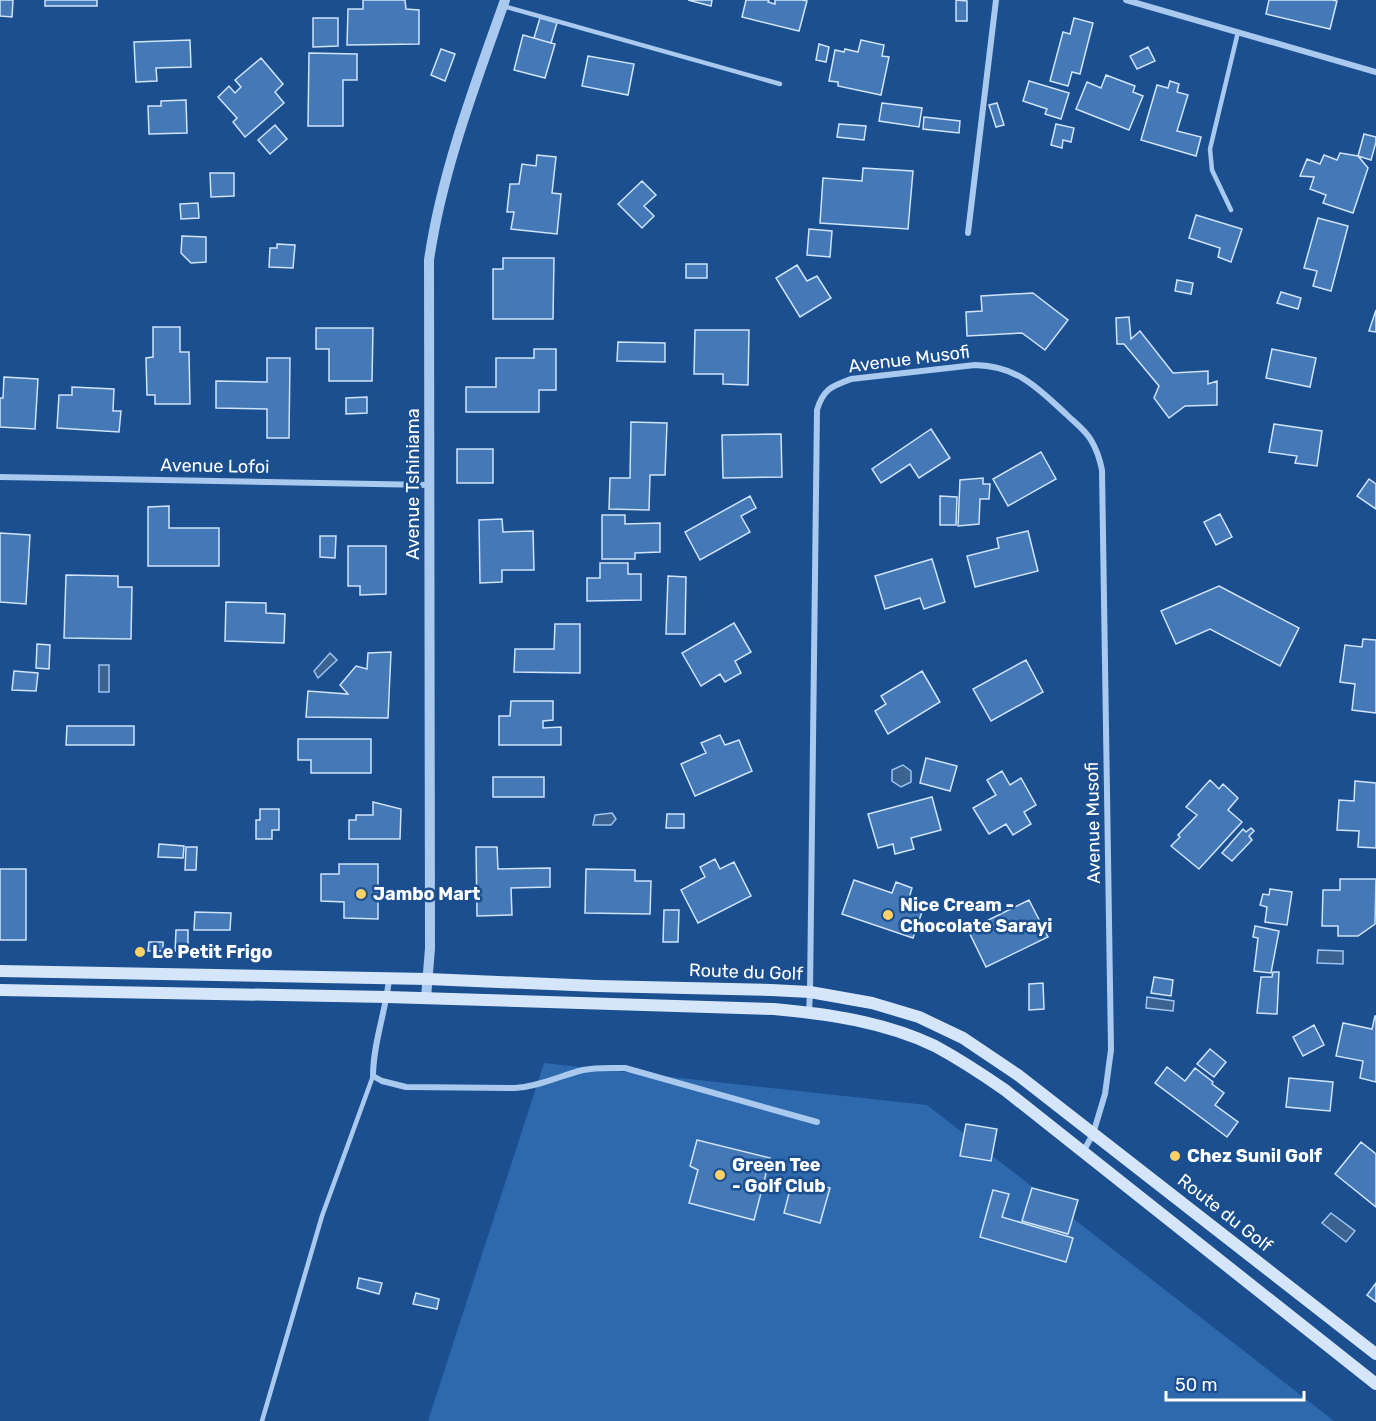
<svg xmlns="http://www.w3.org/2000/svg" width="1376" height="1421" viewBox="0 0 1376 1421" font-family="Rubik,sans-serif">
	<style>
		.green { fill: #2e69ad }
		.water { fill: #3c6290; stroke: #9cc4f0; stroke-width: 1.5 }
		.building { fill: #4478b7; stroke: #cfe3fa; stroke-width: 1.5 }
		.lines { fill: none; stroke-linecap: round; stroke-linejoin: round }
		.service { stroke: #a9c9ee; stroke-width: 4.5 }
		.minor { stroke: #a9c9ee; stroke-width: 6 }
		.tertiary { stroke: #a9c9ee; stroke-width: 10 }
		.secondary { stroke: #d6e6fa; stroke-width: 12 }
		.poi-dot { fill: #ffd166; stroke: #1b4f8f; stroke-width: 2 }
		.labels { text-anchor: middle; stroke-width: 5; stroke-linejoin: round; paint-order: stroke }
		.street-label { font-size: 18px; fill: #fff; stroke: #1b4f8f }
		.poi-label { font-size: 18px; font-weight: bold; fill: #fff; stroke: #1b4f8f; text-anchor: start }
	</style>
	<rect width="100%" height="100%" fill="#1b4f8f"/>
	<path class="green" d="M544 1063 927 1105 1334 1421H428Z"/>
	<path class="water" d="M330 653 337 660 318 678 314 671Z
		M99 665H109V692H99Z
		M903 765 911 771V782L901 787 892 781V770Z
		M612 813 616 819 611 825H593L595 815Z
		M1318 950 1343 951V964L1317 963Z
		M1147 997 1174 1001 1173 1011 1146 1008Z
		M1331 1213 1355 1231 1346 1242 1322 1223Z"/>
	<path class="building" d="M0 0H13L12 17 0 16Z
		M45 0H97V6H45Z
		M363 0H405L406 9 419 10V44L347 45 348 9H363Z
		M688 0H712L711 6Z
		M746 0H769L768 2 775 4V0H802L807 1 799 31 742 17Z
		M956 0 967 1V21H956Z
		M1269 0H1332L1337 1 1330 29 1266 14Z
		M313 18H338V46L313 47Z
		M540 18 557 23 551 43 534 38Z
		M1074 18 1093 23 1080 74 1072 72 1068 86 1050 81 1063 32 1070 34Z
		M523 35 555 44 545 78 514 70Z
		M190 40 191 67 156 68 157 81 136 82 134 42Z
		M861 40 884 45 882 56 889 57 881 95 838 86V82L829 81 835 50 844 52 845 49 858 52Z
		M819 44 829 47 826 62 816 60Z
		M1148 47 1155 61 1137 69 1130 56Z
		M441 49 455 54 445 81 431 75Z
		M309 53 357 54V80H343V126H308Z
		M588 56 634 64 628 95 582 86Z
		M261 58 283 84 275 92 284 103 245 137 233 122 237 118 218 97 229 86 235 93 241 87 235 80Z
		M1106 75 1135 86 1133 92 1143 96 1129 130 1076 109 1087 82 1101 88Z
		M1029 81 1069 93 1061 119 1045 114 1047 109 1023 101Z
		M1170 81 1179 84 1177 92 1188 95 1177 131 1201 137 1196 156 1141 140 1157 85 1168 88Z
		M186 100 187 133 149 134 148 106H161V101Z
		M882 103 922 108 919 127 879 121Z
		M997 103 1004 125 996 127 989 105Z
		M924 117 960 121 959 133 923 129Z
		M839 124 866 126 864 140 837 137Z
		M1056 124 1074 128 1071 142 1063 140 1062 148 1051 145Z
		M275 125 287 139 270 154 258 140Z
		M1364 134 1376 137V142L1371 160 1358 156Z
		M1340 153 1358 156 1368 168 1353 213 1323 203 1326 195 1310 189 1314 177 1300 176 1307 159 1320 164 1324 155 1337 160Z
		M537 155 556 157 552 193 561 194 557 234 511 229 514 212H507L510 184H519L522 164 536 166Z
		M863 168 913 171 908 229 820 223 823 178 862 181Z
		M210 173H234V196L211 197Z
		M642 181 656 195 644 206 654 216 642 228 618 204Z
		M198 203 199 218 181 219 180 204Z
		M1196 215 1242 229 1231 262 1218 257 1220 248 1189 238Z
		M1318 218 1348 226 1331 291 1313 286 1317 271 1304 268Z
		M809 229 832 231 830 257 807 255Z
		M182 236 206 237V262L191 263 181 253Z
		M277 244 295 245 293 268 269 267 270 248H277Z
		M503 258H554L553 319H493V269H503Z
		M686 264H707V278H686Z
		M797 265 807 281 817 276 831 298 800 317 776 278Z
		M1177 280 1193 283 1191 294 1175 291Z
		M1281 292 1301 298 1298 309 1277 303Z
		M1033 293 1068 320 1045 350 1022 333 967 336 966 312 982 311 981 296Z
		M1376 310V332L1369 331Z
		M1129 317 1131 339 1140 331 1173 373 1208 371V384L1217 381V405L1185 406 1169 418 1154 398 1159 386 1124 344H1117L1116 318Z
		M153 327H180V352H189L190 404H155V395H147L146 358 153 357Z
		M316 328H373L372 381H329V349H316Z
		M695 330H749L748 385 723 384V374H694Z
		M618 342 665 343V362L617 361Z
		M534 349H556V390H539V412H466V387H496V358H534Z
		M1272 349 1316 358 1310 387 1266 378Z
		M267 358H290L289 438H267V409L216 408V381L267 382Z
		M4 377 38 379 35 429 0 427V398H3Z
		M72 387 114 389 113 411H121L119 432 57 428 59 395H72Z
		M367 397V413L346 414V398Z
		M631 422 667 423 665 475H650L649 510 609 509 610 478H630Z
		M1274 424 1322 431 1317 466 1295 463 1297 456 1269 452Z
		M931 429 950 458 919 478 910 464 881 483 872 469Z
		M781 434 782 477 723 478 722 435Z
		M457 449H493V483H457Z
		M1041 452 1056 479 1008 506 993 479Z
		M983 478V484H990L989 499H980L979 524 958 526 960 480Z
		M1369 479 1376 484V509L1357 496Z
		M750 496 756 508 741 516 750 532 700 560 685 532Z
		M940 496 957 497 956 525H940Z
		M169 506V528H219V566H148V507Z
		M1220 514 1232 537 1216 545 1204 522Z
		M602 515H625V524L660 523V552L635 553V559H602Z
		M502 519 503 532 533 531 534 570H502V582L480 583 479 520Z
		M1028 531 1038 571 975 587 967 556 999 548 997 538Z
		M0 533 30 535 26 604 0 602Z
		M320 536H336L335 558 320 557Z
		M348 546H386V594L360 595V586H348Z
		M932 559 945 602 924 609 920 598 885 609 875 576Z
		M600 563H628V574H641V600L587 601V578H600Z
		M66 575 118 576V587H132L131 639 64 638Z
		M668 576 686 577 685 634H666Z
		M1219 586 1299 628 1280 666 1210 629 1176 644 1161 611Z
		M226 602 266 603V613L285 614 284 643 225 641Z
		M734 623 751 652 735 661 741 673 725 682 720 674 701 686 682 653Z
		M555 624H580V673L514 672 515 649H554Z
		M1363 639 1376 640V713L1352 710 1355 684 1340 682 1345 645 1362 647Z
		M37 644 50 645 49 669 36 668Z
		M391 652 388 718 306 717 308 691 348 694 340 685 356 666 367 669 368 653Z
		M1026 660 1043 692 991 721 973 689Z
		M14 671 38 673 36 691 12 690Z
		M922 671 940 702 888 734 875 711 886 704 881 696Z
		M511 701H553V720L543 721V728L561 727V745H499V716H510Z
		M67 726H134V745H66Z
		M720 735 725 745 739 740 752 771 695 796 681 764 706 753 701 743Z
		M298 739H371V773H311V760H298Z
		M926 758 957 766 950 791 920 783Z
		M1002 771 1010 785 1021 778 1036 805 1024 812 1031 824 1013 835 1006 824 989 834 973 808 996 795 987 780Z
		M493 777H544V797H493Z
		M1210 780 1219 789 1223 784 1238 798 1228 810 1242 822 1199 869 1171 846 1180 837 1178 835 1197 815 1186 807Z
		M1355 781 1376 783V848L1358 847 1359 831 1337 830 1339 800 1354 801Z
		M932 797 941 830 911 838 914 849 895 854 893 844 878 848 868 814Z
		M373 802 401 809 400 839H349V820H356V815H373Z
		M260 809H279V830H272V839H256V820H260Z
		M667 814H684V828H666Z
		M1251 828 1254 831 1249 836 1252 840 1232 861 1222 853 1243 829 1246 832Z
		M159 844 184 846 183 858 158 857Z
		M186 847H197L196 870H185Z
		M476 847H497L498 869 550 868V887L511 888 512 915 477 916Z
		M715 859 720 869 734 862 751 896 698 923 681 890 705 877 700 867Z
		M339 864H378V919L344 918V902L321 901V874H339Z
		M0 869H26V940H0Z
		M586 869 635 870V881H651L650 914 585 913Z
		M1340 879H1376L1375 924 1358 936H1338V926H1322L1323 890H1340Z
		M854 880 892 893 896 882 912 888 909 898 925 903 913 938 842 914Z
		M1270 889 1292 892 1287 925 1265 922 1267 907 1260 905 1263 894 1269 895Z
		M1029 900 1048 937 986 967 968 930Z
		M664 910H679L678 942H663Z
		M195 912 231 913 230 930H194Z
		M1255 926 1279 931 1271 973 1254 971 1258 938 1253 937Z
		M176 930H188V951H175Z
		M149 942H163V951H148Z
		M1273 972H1279L1277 1014 1257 1013 1261 977H1272Z
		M1154 977 1173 980 1171 996 1151 993Z
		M1043 983 1044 1009 1029 1010V984Z
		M1375 1016H1376V1082L1360 1078 1363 1061 1336 1056 1343 1023 1372 1029Z
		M1314 1025 1324 1045 1303 1056 1293 1037Z
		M1210 1049 1226 1062 1214 1077 1197 1064Z
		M1167 1067 1185 1081 1195 1068 1213 1082 1212 1084 1224 1093 1215 1105 1238 1122 1227 1137 1155 1083Z
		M1289 1078 1333 1082 1330 1111 1286 1107Z
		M966 1124 997 1129 991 1161 960 1156Z
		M697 1140 770 1158 754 1220 689 1203 698 1170 690 1166Z
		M1361 1142 1376 1154V1207L1335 1174Z
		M793 1178 830 1188 820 1223 784 1213Z
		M1032 1188 1078 1200 1068 1234 1022 1221Z
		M993 1190 1009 1194 1002 1217 1073 1238 1066 1262 980 1237Z
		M359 1278 382 1283 379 1294 357 1288Z
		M1376 1283V1302L1367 1295Z
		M416 1293 439 1299 437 1309 413 1304Z"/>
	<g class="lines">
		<path class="service" d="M503 6 780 84
			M1231 210 1212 170 1210 149 1238 32
			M262 1421 322 1216 373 1076"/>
		<path class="minor" d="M1126 0 1376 72
			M968 233 996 0
			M0 477 429 485
			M389 979C386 1011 373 1043 373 1076L382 1081 406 1087 515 1088C541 1086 559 1076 583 1070 597 1067 611 1068 625 1068L817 1122
			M809 1012 810 992 817 410C823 389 832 386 851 379L975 365C1017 366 1037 387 1066 414 1074 422 1085 430 1091 440 1097 450 1100 460 1102 470L1111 1050 1105 1094 1093 1134 1083 1152"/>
		<path class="tertiary" d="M426 998 430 948 429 260C442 171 475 85 505 0"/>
		<path class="secondary" d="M0 971 428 979 597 986 771 990 810 992 872 1003 919 1017 963 1038 1018 1075 1376 1354
			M0 990 387 997 774 1009C829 1014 885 1022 935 1046 959 1059 982 1074 1005 1090L1376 1384"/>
	</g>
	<g class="poi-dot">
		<circle cx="361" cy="894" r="6"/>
		<circle cx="888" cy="915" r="6"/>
		<circle cx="140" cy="952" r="6"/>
		<circle cx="1175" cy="1156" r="6"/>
		<circle cx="720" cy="1175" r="6"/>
	</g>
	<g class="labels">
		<g class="street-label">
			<text transform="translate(909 359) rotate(-7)" y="6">Avenue Musofi</text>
			<text transform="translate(215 466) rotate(1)" y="6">Avenue Lofoi</text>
			<text transform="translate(413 484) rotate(-90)" y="6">Avenue Tshiniama</text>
			<text transform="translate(1093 823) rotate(-91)" y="6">Avenue Musofi</text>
			<text transform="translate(746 972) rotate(2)" y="6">Route du Golf</text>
			<text transform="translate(1225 1213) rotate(38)" y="6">Route du Golf</text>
		</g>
		<g class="poi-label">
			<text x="373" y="900">Jambo Mart</text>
			<text x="900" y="911">Nice Cream -<tspan x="900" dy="21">Chocolate Sarayi</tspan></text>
			<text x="152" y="958">Le Petit Frigo</text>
			<text x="1187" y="1162">Chez Sunil Golf</text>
			<text x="732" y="1171">Green Tee<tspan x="732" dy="21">- Golf Club</tspan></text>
		</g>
	</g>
	<path d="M1166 1391v9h138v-9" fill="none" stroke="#ffffff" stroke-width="3"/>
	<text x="1175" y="1391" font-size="18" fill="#ffffff" stroke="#1b4f8f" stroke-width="4.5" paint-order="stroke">50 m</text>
</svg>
